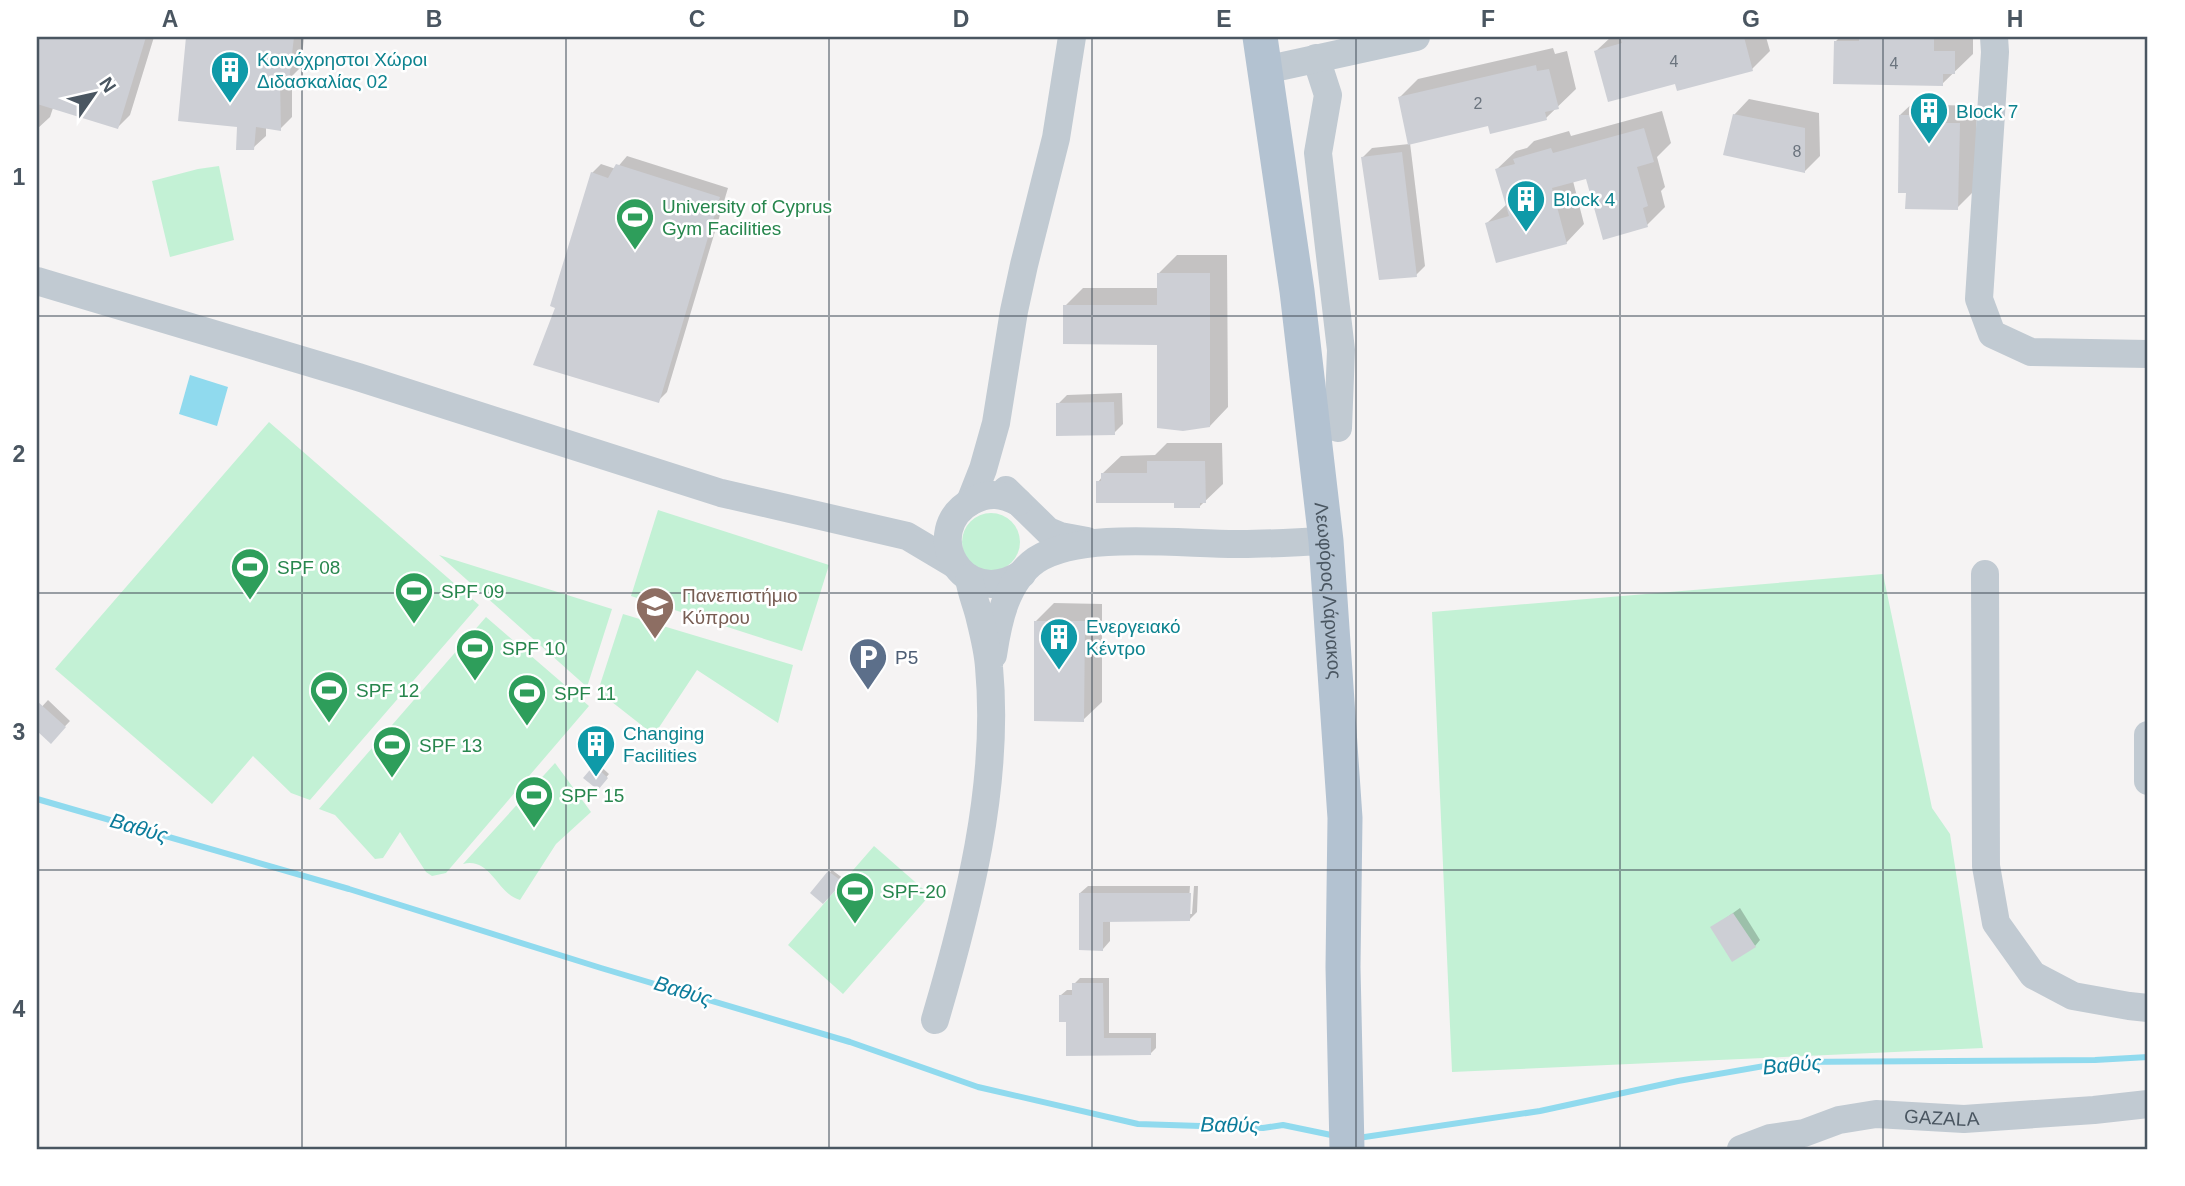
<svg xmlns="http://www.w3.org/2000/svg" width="2185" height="1186" viewBox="0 0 2185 1186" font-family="Arial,sans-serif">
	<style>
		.green { fill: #c3f1d5 }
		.water { fill: #90daee }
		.shadow { fill: #0003 }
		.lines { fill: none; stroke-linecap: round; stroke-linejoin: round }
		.stream { stroke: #90daee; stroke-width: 6 }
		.building { fill: #cdcfd5 }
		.minor { stroke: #c1cad2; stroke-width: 28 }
		.major { stroke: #b3c2d1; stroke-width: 35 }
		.grid { fill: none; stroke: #4a5661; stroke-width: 2; stroke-opacity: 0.55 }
		.labels { text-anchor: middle; stroke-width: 5; stroke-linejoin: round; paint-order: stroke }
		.number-label { font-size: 16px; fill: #6b747e }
		.culture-label { font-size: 19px; fill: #0d838f; stroke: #fff; text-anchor: start }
		.leisure-label { font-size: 19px; fill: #27864d; stroke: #fff; text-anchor: start }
		.street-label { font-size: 19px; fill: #4a5661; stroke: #fff }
		.education-label { font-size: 19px; fill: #785e54; stroke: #fff; text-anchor: start }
		.service-label { font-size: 19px; fill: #4e5e75; stroke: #fff; text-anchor: start }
		.water-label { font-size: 21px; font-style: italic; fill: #0c7c9b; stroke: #fff }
		.neatline { fill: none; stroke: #4a5661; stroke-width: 2.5 }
		.grid-label { font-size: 23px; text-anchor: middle; font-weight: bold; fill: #4a5661 }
	</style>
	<rect width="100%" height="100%" fill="#f5f3f3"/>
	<path class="green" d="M219 166 234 240 170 257 152 181 198 169Z
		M269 422 479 605 310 800 291 793 253 756 212 804 55 669Z
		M658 510 829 565 802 651 631 596Z
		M962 542a29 29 0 1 1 58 0a29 29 0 1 1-58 0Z
		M439 555 612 609 587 687Z
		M1883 574 1932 808 1950 834 1983 1048 1452 1072 1432 612Z
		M623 614 793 665 778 723 697 670 654 735 598 691Z
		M486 617 589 706 446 873 432 876 426 872 400 832 383 858 375 859 335 815 319 809Z
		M555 763 591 812 556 844 520 900C497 894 491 857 463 864Z
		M874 846 930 895 843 994 788 945Z"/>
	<path class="water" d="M190 375 228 387 217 426 179 414Z"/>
	<path class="shadow" d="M37 37H154L130 115 118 127 53 108 50 117 37 129Z
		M188 37H304L301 67 292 76V117L280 129 266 127V136L253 148 239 125 180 120Z
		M1611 37H1766L1770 51 1752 69 1676 82 1596 51Z
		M1840 37H1973V54L1942 84 1836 41Z
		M1553 48 1555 54 1567 51 1576 89 1546 118 1489 124 1410 143 1425 266 1416 275 1363 157 1372 148 1409 144 1400 97 1418 79Z
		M1919 97H1942V105L1977 106 1975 190 1957 208 1900 115Z
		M1749 99 1819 113 1820 156 1805 171 1734 115Z
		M1662 111 1671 143 1657 157 1665 187 1661 191 1665 207 1647 225 1587 177 1573 181 1584 224 1566 243 1487 223 1507 204 1497 169 1516 151 1527 148 1534 141 1569 131 1571 136Z
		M627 156 728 188 667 392 658 401 557 307 592 173 601 164 616 169Z
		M1177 255H1227L1228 407 1210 426 1159 343 1065 306 1083 288H1159V273Z
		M1122 393 1123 424 1114 433 1058 404 1067 395Z
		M1167 443H1222L1223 484 1200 506 1098 482 1102 477V474L1121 456 1155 455Z
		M1054 603 1102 604V702L1083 720 1036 621Z
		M48 700 70 721 51 741 37 728V712Z
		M598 764 609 774 597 788 586 778Z
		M832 870 844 879 823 902 812 893Z
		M1088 886H1190L1188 914H1192L1194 886H1198L1197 912 1189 920H1110V941L1103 949 1080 893Z
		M1740 908 1760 940 1755 946 1712 928Z
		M1080 978H1109V1033H1156V1048L1150 1054H1067L1068 1020 1061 995 1067 990H1074V984Z"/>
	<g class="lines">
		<path class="stream" d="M37 799 349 889 601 968 850 1042 978 1087 1138 1124 1263 1128 1283 1125 1336 1136
			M1358 1138 1540 1111 1678 1081 1787 1062 2095 1060 2148 1057"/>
	</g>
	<path class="building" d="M37 37H146L118 129 37 104Z
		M186 37H294L289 81 280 80 281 131 256 127 254 150H236L237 127 178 121Z
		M1620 37H1744L1753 71 1677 91 1675 84 1608 102 1594 51 1622 43Z
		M1859 37H1934V51H1955V74H1943V86L1833 84 1834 41H1859Z
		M1536 65 1537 71 1549 69 1559 109 1545 112 1547 120 1490 134 1488 126 1408 145 1398 97Z
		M1733 114 1805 128V173L1723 155Z
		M1899 115H1924V123H1960L1958 210 1905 209 1906 193H1898Z
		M1644 128 1654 162 1637 167 1648 206 1643 208 1648 227 1603 240 1586 179 1552 188 1567 244 1496 263 1485 223 1509 216 1495 169 1515 164 1513 159 1551 148 1553 153Z
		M1402 152 1417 277 1379 280 1361 157Z
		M616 164 720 197 659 403 533 365 555 308 550 306 591 172 608 178Z
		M1157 273H1210V427L1183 431 1157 428V345L1063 344V305H1157Z
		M1114 402 1115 435 1056 436V403Z
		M1147 461H1205L1206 503H1200V508H1174V503H1096V481H1101V473H1147Z
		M1034 621H1085L1084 722 1034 721Z
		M37 701 66 727 51 744 37 731Z
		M594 765 608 778 598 790 583 778Z
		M828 871 843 882 823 904 810 893Z
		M1079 893H1191L1190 921 1103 922V951L1079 950Z
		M1733 913 1756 947 1732 962 1710 927Z
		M1072 983H1103L1104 1038H1151V1055L1066 1056V1022H1059V995H1072Z"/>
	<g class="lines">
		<g class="minor">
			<path d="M1994 37 1995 52 1979 299 1992 334 2031 352 2148 354"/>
			<path d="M1316 58 1328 95 1318 153 1341 350 1338 428"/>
			<path d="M1265 70 1416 37"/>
			<path d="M37 281 358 377 721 493 907 536 954 564"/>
			<path d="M1006 490 1048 531 1060 536 1087 541"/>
			<path d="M970 502 983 469 996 423 1014 311 1024 265 1056 138 1072 37"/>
			<path d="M1018 502C1002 494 989 492 972 501 919 530 961 612 1022 574"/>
			<path d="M1985 574 1986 866 1996 923 2033 975 2073 996 2129 1006 2148 1008"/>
			<path d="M993 655C998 621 1006 581 1036 560 1082 530 1187 545 1241 544 1270 544 1298 542 1326 541"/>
			<path d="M2148 735V781"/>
			<path d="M935 1020C968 908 1000 785 989 667 988 651 984 635 980 619 977 605 971 593 969 578"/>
			<path id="s1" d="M1741 1149 1770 1138 1804 1133 1839 1120 1876 1114 1964 1119 2094 1110 2148 1104"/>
		</g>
		<path class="major" id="s2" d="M1260 37 1297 291 1326 541 1345 818 1343 967 1347 1149"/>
	</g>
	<path class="grid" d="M302 37V1149M566 37V1149M829 37V1149M1092 37V1149M1356 37V1149M1620 37V1149M1883 37V1149M37 316H2148M37 593H2148M37 870H2148"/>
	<defs>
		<g id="building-pin" transform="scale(2.0125)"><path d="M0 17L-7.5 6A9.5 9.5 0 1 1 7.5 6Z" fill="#0f9aa8" stroke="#fff"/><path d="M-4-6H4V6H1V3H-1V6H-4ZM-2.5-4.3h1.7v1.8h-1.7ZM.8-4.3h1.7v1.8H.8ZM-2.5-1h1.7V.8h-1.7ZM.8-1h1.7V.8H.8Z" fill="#fff"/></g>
		<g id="stadium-pin" transform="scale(2.0125)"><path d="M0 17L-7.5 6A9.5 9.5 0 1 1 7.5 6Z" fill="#2e9e5b" stroke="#fff"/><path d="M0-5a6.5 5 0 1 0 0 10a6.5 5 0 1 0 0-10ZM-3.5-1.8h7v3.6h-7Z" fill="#fff"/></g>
		<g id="university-pin" transform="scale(2.0125)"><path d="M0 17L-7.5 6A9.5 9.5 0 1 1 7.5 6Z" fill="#8d6e63" stroke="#fff"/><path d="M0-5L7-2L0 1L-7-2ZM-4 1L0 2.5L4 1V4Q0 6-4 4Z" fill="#fff"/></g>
		<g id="parking-pin" transform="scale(2.0125)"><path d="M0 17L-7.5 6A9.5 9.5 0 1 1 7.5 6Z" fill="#5c6f8a" stroke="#fff"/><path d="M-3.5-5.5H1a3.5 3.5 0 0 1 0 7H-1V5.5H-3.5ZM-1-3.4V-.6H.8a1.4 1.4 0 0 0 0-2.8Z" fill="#fff"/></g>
	</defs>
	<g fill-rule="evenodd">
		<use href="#building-pin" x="230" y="70"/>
		<use href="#building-pin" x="1929" y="111"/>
		<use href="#building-pin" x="1526" y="199"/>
		<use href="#stadium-pin" x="635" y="217"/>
		<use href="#stadium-pin" x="250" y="567"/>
		<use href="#stadium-pin" x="414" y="591"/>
		<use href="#university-pin" x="655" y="606"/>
		<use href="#building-pin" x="1059" y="637"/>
		<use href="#stadium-pin" x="475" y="648"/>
		<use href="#parking-pin" x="868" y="657"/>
		<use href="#stadium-pin" x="329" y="690"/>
		<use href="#stadium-pin" x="527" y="693"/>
		<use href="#building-pin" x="596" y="744"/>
		<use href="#stadium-pin" x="392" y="745"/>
		<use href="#stadium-pin" x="534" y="795"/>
		<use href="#stadium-pin" x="855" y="891"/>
	</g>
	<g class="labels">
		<g class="number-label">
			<text x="1674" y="67">4</text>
			<text x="1894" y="69">4</text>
			<text x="1478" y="109">2</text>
			<text x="1797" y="157">8</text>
		</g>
		<g class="culture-label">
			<text x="257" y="66">Κοινόχρηστοι Χώροι<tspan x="257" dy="22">Διδασκαλίας 02</tspan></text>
			<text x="1956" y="118">Block 7</text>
			<text x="1553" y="206">Block 4</text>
			<text x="1086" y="633">Ενεργειακό<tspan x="1086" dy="22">Κέντρο</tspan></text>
			<text x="623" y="740">Changing<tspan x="623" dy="22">Facilities</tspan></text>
		</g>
		<g class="leisure-label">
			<text x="662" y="213">University of Cyprus<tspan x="662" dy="22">Gym Facilities</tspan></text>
			<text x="277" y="574">SPF 08</text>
			<text x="441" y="598">SPF 09</text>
			<text x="502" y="655">SPF 10</text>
			<text x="356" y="697">SPF 12</text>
			<text x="554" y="700">SPF 11</text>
			<text x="419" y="752">SPF 13</text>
			<text x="561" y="802">SPF 15</text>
			<text x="882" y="898">SPF-20</text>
		</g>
		<g class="street-label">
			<text dy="7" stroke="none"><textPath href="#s2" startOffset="558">Λεωφόρος Λάρνακος</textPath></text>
			<text dy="7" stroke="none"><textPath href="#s1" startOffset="206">GAZALA</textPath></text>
		</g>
		<g class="education-label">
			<text x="682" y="602">Πανεπιστήμιο<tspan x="682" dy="22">Κύπρου</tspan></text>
		</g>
		<g class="service-label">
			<text x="895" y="664">P5</text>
		</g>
		<g class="water-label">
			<text transform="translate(139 828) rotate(16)" y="7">Βαθύς</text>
			<text transform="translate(683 991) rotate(17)" y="7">Βαθύς</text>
			<text transform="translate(1792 1065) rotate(-5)" y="7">Βαθύς</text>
			<text transform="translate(1230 1125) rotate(1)" y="7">Βαθύς</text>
		</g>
	</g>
	<rect width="2185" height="1186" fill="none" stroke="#ffffff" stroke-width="77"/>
	<g transform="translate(94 94) rotate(56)" stroke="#ffffff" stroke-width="5" paint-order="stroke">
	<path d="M0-5L12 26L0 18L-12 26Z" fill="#4a5661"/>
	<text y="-10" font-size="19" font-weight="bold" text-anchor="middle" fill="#4a5661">N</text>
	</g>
	<rect x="38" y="38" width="2108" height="1110" class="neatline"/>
	<g class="grid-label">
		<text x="170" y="27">A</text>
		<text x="434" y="27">B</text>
		<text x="697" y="27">C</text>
		<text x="961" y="27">D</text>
		<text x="1224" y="27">E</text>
		<text x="1488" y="27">F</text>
		<text x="1751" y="27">G</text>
		<text x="2015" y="27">H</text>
		<text x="19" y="185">1</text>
		<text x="19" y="462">2</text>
		<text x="19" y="740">3</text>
		<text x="19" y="1017">4</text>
	</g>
</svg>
